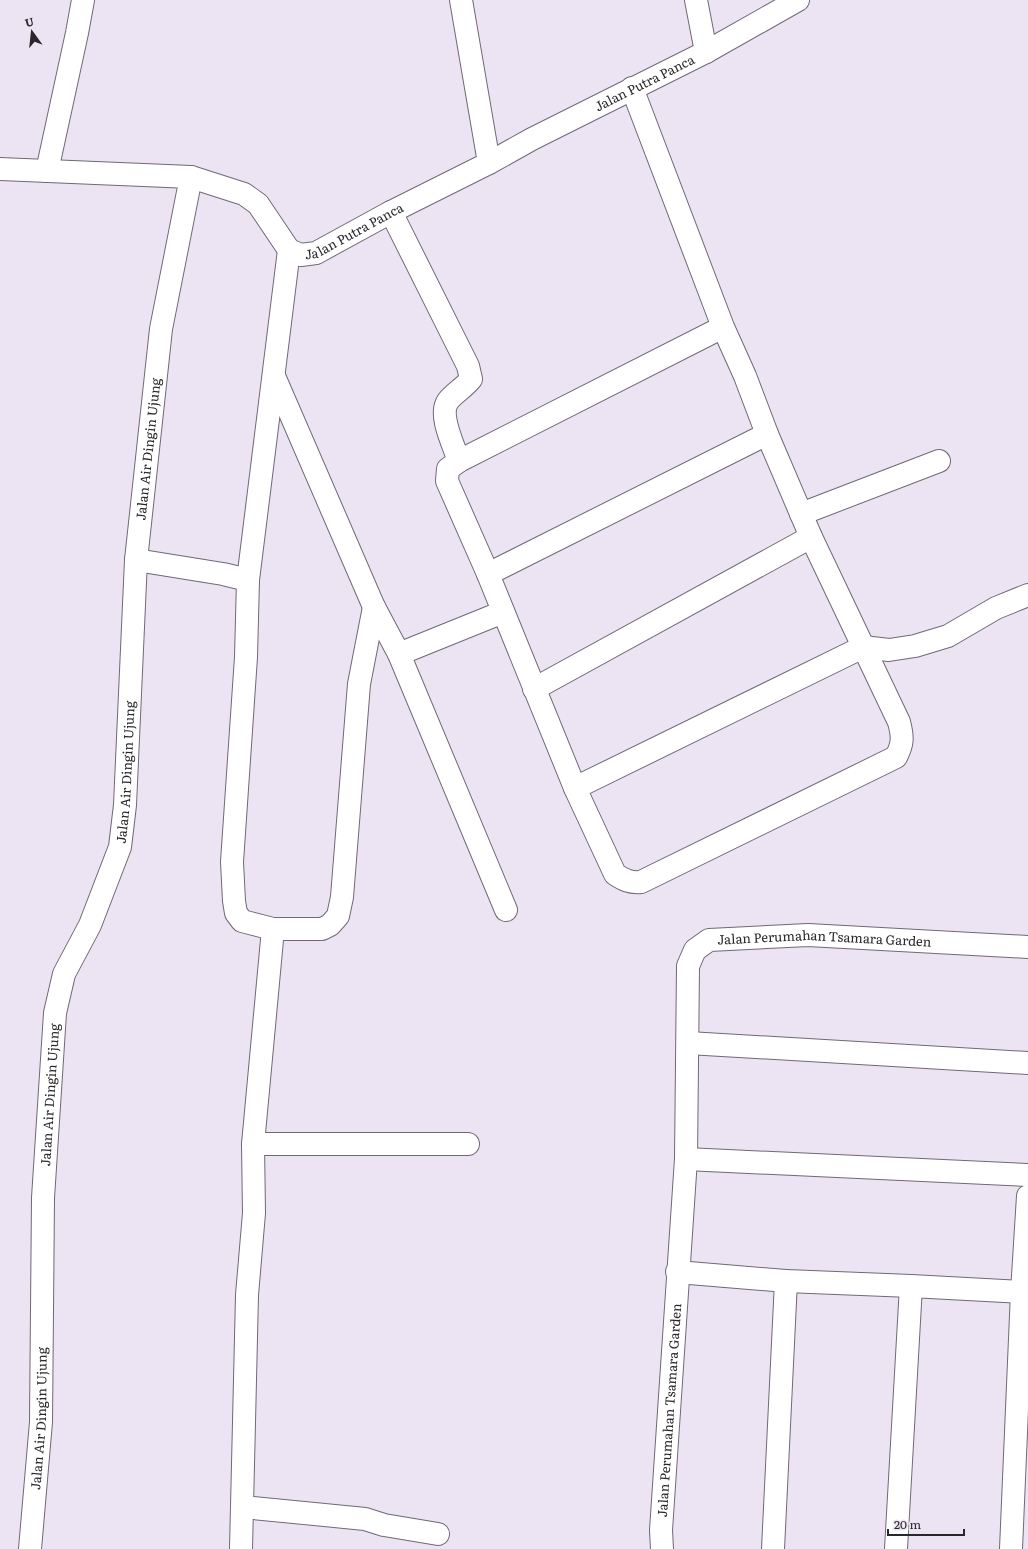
<svg xmlns="http://www.w3.org/2000/svg" width="1028" height="1549" viewBox="0 0 1028 1549" font-family="Literata,serif">
	<style>
		.lines { fill: none; stroke-linecap: round; stroke-linejoin: round }
		.minor-casing { stroke: #716875; stroke-width: 24 }
		.tertiary-casing { stroke: #716875; stroke-width: 24 }
		.minor { stroke: #fff; stroke-width: 22 }
		.tertiary { stroke: #fff; stroke-width: 22 }
		.labels { text-anchor: middle; stroke-width: 3; stroke-linejoin: round; paint-order: stroke }
		.street-label { font-size: 13px; fill: #2a272c; stroke: #ede4f3 }
	</style>
	<rect width="100%" height="100%" fill="#ede4f3"/>
	<g class="lines">
		<g class="minor-casing">
			<g id="minor">
				<path d="M696 0 706 52"/>
				<path d="M632 88 723 327 745 376 767 434 811 537 899 722C903 737 903 744 896 757L641 882C630 883 624 880 615 874L575 788 488 574 447 481 448 469 459 461 723 327"/>
				<path id="s1" d="M489 163 532 139 706 52 798 0"/>
				<path d="M47 171 77 33 83 0"/>
				<path d="M391 212 468 366 471 379C465 387 453 394 448 401 438 415 454 446 459 461"/>
				<path d="M289 250 248 580 246 657 232 862 234 901 236 913 242 921 273 929H322L330 925 338 916 342 897 359 684 374 607"/>
				<path d="M274 376 374 607 399 654 506 910"/>
				<path d="M801 514 939 461"/>
				<path d="M136 560 223 574 248 580"/>
				<path d="M488 574 767 434"/>
				<path d="M399 654 503 612"/>
				<path d="M534 689 811 537"/>
				<path d="M575 788 863 647 889 650 915 646 948 636 996 608 1028 595"/>
				<path d="M688 1043 1028 1063"/>
				<path d="M253 1144H468"/>
				<path d="M686 1159 1028 1175"/>
				<path d="M677 1272 786 1281 911 1286"/>
				<path d="M243 1507 365 1519 384 1525 438 1534"/>
				<path d="M241 1549 247 1295 254 1213 253 1144 273 929"/>
				<path id="s2" d="M662 1549 661 1530 686 1159 688 966 695 950 709 940 808 935 1028 947"/>
				<path d="M773 1549 786 1281"/>
				<path d="M896 1549 911 1286 1022 1292 1028 1196"/>
				<path d="M1011 1549 1022 1292"/>
			</g>
		</g>
		<g class="tertiary-casing">
			<g id="tertiary">
				<path id="s3" d="M0 169 191 177 244 194 258 204 289 250 301 255 316 253 391 212 489 163 461 0"/>
				<path id="s4" d="M30 1549 41 1422 43 1198 55 1013 64 974 90 925 120 847 125 805 136 560 161 329 191 177"/>
			</g>
		</g>
		<use href="#minor" class="minor"/>
		<use href="#tertiary" class="tertiary"/>
	</g>
	<g class="labels">
		<g class="street-label">
			<text dy="5" stroke="none"><textPath href="#s1" startOffset="175">Jalan Putra Panca</textPath></text>
			<text dy="5" stroke="none"><textPath href="#s3" startOffset="391">Jalan Putra Panca</textPath></text>
			<text dy="5" stroke="none"><textPath href="#s4" startOffset="1115">Jalan Air Dingin Ujung</textPath></text>
			<text dy="5" stroke="none"><textPath href="#s4" startOffset="791">Jalan Air Dingin Ujung</textPath></text>
			<text dy="5" stroke="none"><textPath href="#s2" startOffset="734">Jalan Perumahan Tsamara Garden</textPath></text>
			<text dy="5" stroke="none"><textPath href="#s4" startOffset="455">Jalan Air Dingin Ujung</textPath></text>
			<text dy="5" stroke="none"><textPath href="#s2" startOffset="139">Jalan Perumahan Tsamara Garden</textPath></text>
			<text dy="5" stroke="none"><textPath href="#s4" startOffset="131">Jalan Air Dingin Ujung</textPath></text>
		</g>
	</g>
	<g transform="translate(32 32) rotate(345)" stroke="#ede4f3" stroke-width="3" paint-order="stroke">
	<path d="M0-3L7 15L0 10L-7 15Z" fill="#2a272c"/>
	<text y="-6" font-size="11" font-weight="bold" text-anchor="middle" fill="#2a272c">U</text>
	</g>
	<path d="M888 1529v6h76v-6" fill="none" stroke="#2a272c" stroke-width="2"/>
	<text x="894" y="1529" font-size="12" fill="#2a272c" stroke="#ede4f3" stroke-width="3" paint-order="stroke">20 m</text>
</svg>
